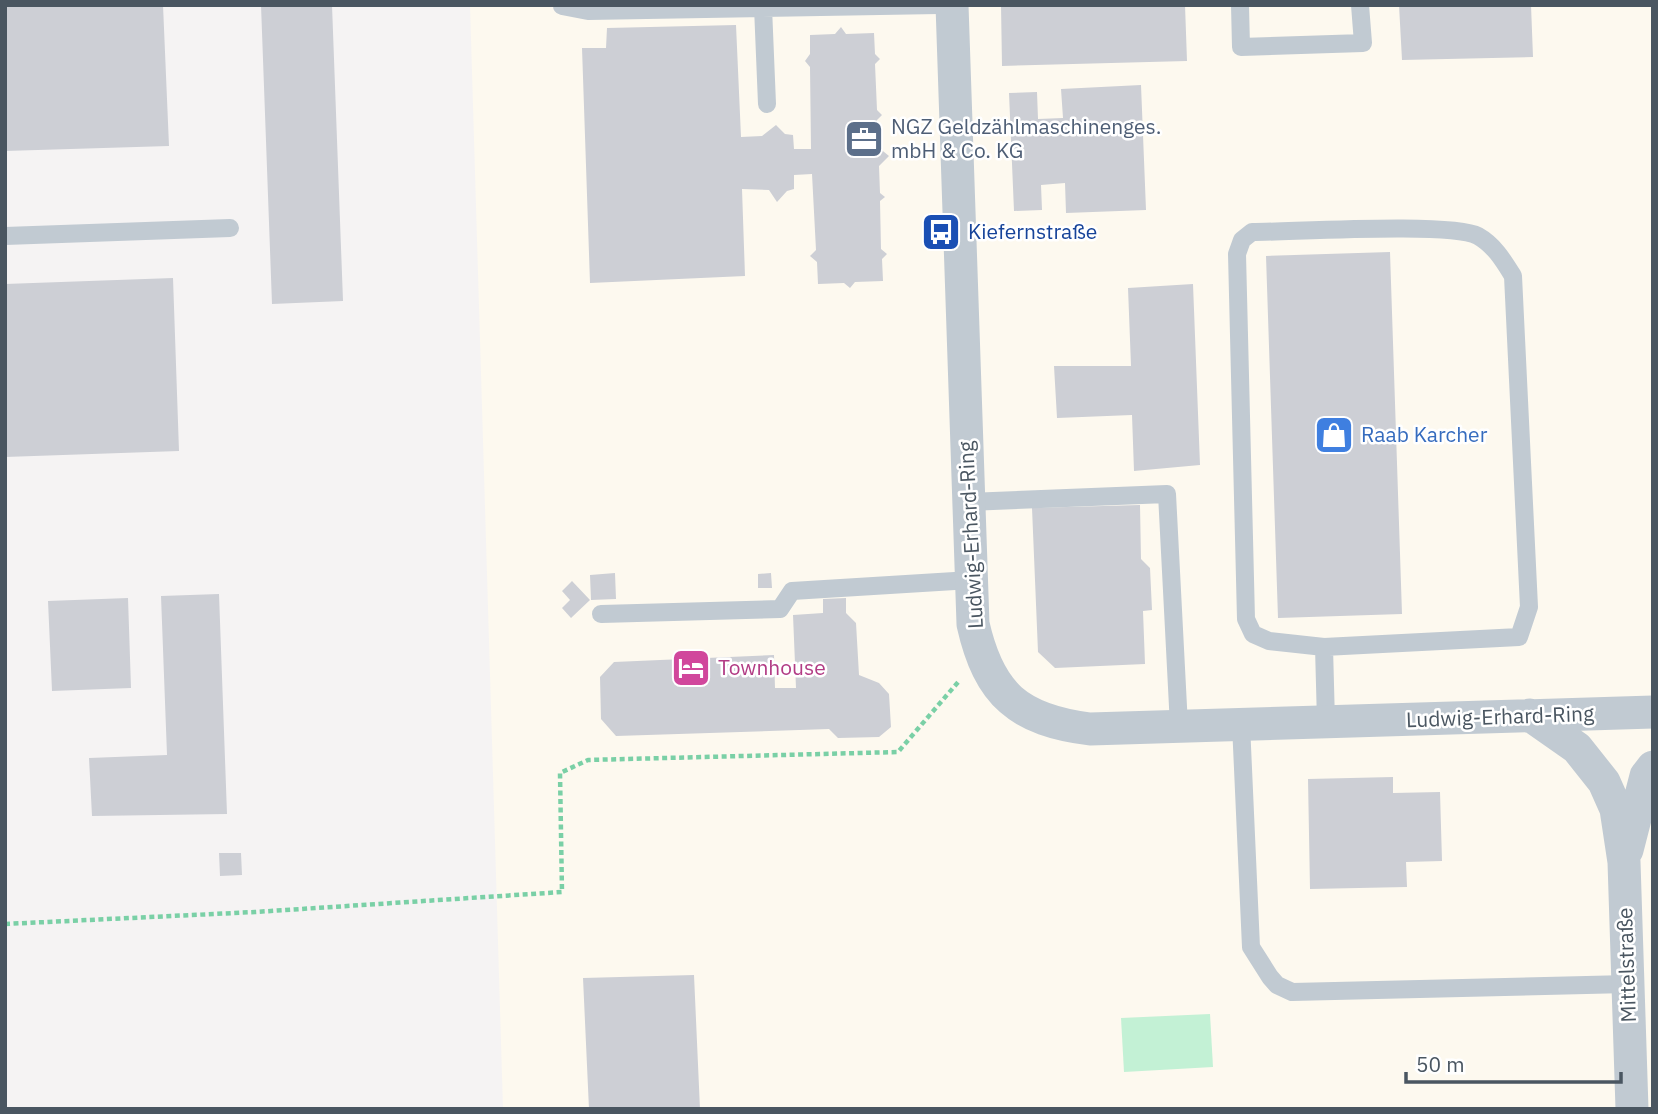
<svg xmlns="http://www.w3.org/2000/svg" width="1658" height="1114" viewBox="0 0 1658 1114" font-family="'IBM Plex Sans',sans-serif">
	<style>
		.commercial { fill: #fdf9ef }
		.green { fill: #c3f1d5 }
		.building { fill: #cdcfd5 }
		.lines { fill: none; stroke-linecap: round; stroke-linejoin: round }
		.path { stroke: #7ad0a6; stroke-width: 4.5; stroke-dasharray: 5 3.5; stroke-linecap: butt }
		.lane { stroke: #c1cad2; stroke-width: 18 }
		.street { stroke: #c1cad2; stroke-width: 33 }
		.labels { text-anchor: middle; stroke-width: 5; stroke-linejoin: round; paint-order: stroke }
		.service-label { font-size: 21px; fill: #4e5e75; stroke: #fff; text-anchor: start }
		.transit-label { font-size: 21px; fill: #164399; stroke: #fff; text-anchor: start }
		.shop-label { font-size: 21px; fill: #366cbe; stroke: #fff; text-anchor: start }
		.street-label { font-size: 21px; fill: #4a5661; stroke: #fff }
		.hotel-label { font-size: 21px; fill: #b23c85; stroke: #fff; text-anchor: start }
	</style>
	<rect width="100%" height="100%" fill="#f5f3f3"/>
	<path class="commercial" d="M470 5H1653V1109H503Z"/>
	<path class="green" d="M1210 1014 1213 1067 1124 1072 1121 1018Z"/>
	<path class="building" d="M5 5H163L169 146 5 151Z
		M261 5H332L343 301 272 304Z
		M1001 5H1185L1187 61 1002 66Z
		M1399 5H1531L1533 57 1402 60Z
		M736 25 741 137 762 136 776 125 785 134 793 135 794 149H811L810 67 805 61 810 54V35L835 34 841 27 846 34 874 33 875 54 880 59 875 64 877 110 882 115 877 120 878 147 889 156 879 166 880 193 885 197 880 201 881 249 887 254 882 259 883 281 855 282 850 288 844 283 818 284 817 262 810 256 816 250 812 174 794 175V189L787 191 777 202 769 190 742 189 745 276 590 283 582 48H606L607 28Z
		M1141 85 1146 210 1066 213 1065 183 1041 185 1042 210 1014 211 1009 93 1037 92 1038 119 1063 118 1061 89Z
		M1390 252 1402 614 1278 618 1266 256Z
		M173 278 179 451 5 457V284Z
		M1193 284 1200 465 1134 471 1132 415 1057 418 1054 366H1131L1128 288Z
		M1140 505 1141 559 1150 568 1152 610 1143 611 1145 664 1055 668 1038 652 1032 508Z
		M615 573 616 599 591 600 590 575Z
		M771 573 772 588H758V574Z
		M572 581 590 600 571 618 562 608 570 600 562 591Z
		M219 594 227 814 92 816 89 758 167 755 161 596Z
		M128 598 131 688 52 691 48 601Z
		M846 598V613L856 623 859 675 879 683 889 694 891 727 879 737 838 738 829 729 616 736 601 719 600 677 614 662 774 655 775 688H796L793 615 823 613V599Z
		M1393 777V793L1440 792 1442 861 1406 862 1407 887 1310 889 1308 779Z
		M219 853H241L242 875 220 876Z
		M694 975 700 1109H589L583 978Z"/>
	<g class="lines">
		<path class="path" d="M5 924 255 912 562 892 560 773 588 760 898 752 959 681"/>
		<path class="lane" d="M1240 5 1241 47 1363 43 1360 5
			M562 6 588 11 939 5
			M763 7 767 104
			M5 236 230 228
			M968 502 1167 494 1179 726
			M601 614 780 609 792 591 971 580
			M1324 647 1269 641 1253 634 1246 619 1237 254 1242 240 1252 232C1292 232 1452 222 1478 236 1494 245 1503 260 1513 276L1529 607 1519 637 1324 647 1326 722
			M1241 724 1251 947 1270 977 1277 985 1292 992 1628 984"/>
		<path class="street" d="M952 5 973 624C989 695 1019 720 1090 729L1653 712
			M1530 715 1577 748 1604 782 1616 809 1624 862 1632 1109
			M1627 850 1646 776 1653 767"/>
	</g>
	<defs>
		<g id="office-square" transform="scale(2.0125)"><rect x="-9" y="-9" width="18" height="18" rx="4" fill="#5c6f8a" stroke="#fff"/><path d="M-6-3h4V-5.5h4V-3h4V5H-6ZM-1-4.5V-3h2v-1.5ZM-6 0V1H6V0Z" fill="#fff"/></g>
		<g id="bus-square" transform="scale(2.0125)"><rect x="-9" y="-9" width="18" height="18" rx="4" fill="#1a4fb4" stroke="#fff"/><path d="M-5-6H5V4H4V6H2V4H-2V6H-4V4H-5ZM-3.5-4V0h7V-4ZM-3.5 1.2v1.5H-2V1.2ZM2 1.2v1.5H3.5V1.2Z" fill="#fff"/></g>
		<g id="shop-square" transform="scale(2.0125)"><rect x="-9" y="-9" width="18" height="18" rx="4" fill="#3f7fe0" stroke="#fff"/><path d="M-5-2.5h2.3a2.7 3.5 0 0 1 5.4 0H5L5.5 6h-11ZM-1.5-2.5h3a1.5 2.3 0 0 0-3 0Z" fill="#fff"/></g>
		<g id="hotel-square" transform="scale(2.0125)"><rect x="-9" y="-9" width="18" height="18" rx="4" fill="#d1479c" stroke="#fff"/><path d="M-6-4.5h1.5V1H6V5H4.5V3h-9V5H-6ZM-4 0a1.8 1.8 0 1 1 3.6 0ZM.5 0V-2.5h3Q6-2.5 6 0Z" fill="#fff"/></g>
	</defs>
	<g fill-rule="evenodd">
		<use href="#office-square" x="864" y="139"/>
		<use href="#bus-square" x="941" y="232"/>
		<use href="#shop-square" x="1334" y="435"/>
		<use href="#hotel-square" x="691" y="668"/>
	</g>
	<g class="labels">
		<g class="service-label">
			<text x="891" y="134">NGZ Geldzählmaschinenges.<tspan x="891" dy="24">mbH &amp; Co. KG</tspan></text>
		</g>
		<g class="transit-label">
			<text x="968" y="239">Kiefernstraße</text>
		</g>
		<g class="shop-label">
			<text x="1361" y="442">Raab Karcher</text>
		</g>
		<g class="street-label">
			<text transform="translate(971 535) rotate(-93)" y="7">Ludwig-Erhard-Ring</text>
			<text transform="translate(1500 717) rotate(-2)" y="7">Ludwig-Erhard-Ring</text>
			<text transform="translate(1627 965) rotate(-92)" y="7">Mittelstraße</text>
		</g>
		<g class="hotel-label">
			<text x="718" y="675">Townhouse</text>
		</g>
	</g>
	<rect width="1658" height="1114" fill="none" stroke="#4a5661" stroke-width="14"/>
	<path d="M1406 1072v10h215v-10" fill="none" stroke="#4a5661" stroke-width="3.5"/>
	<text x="1416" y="1072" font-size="21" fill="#4a5661" stroke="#ffffff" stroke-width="5" paint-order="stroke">50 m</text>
</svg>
